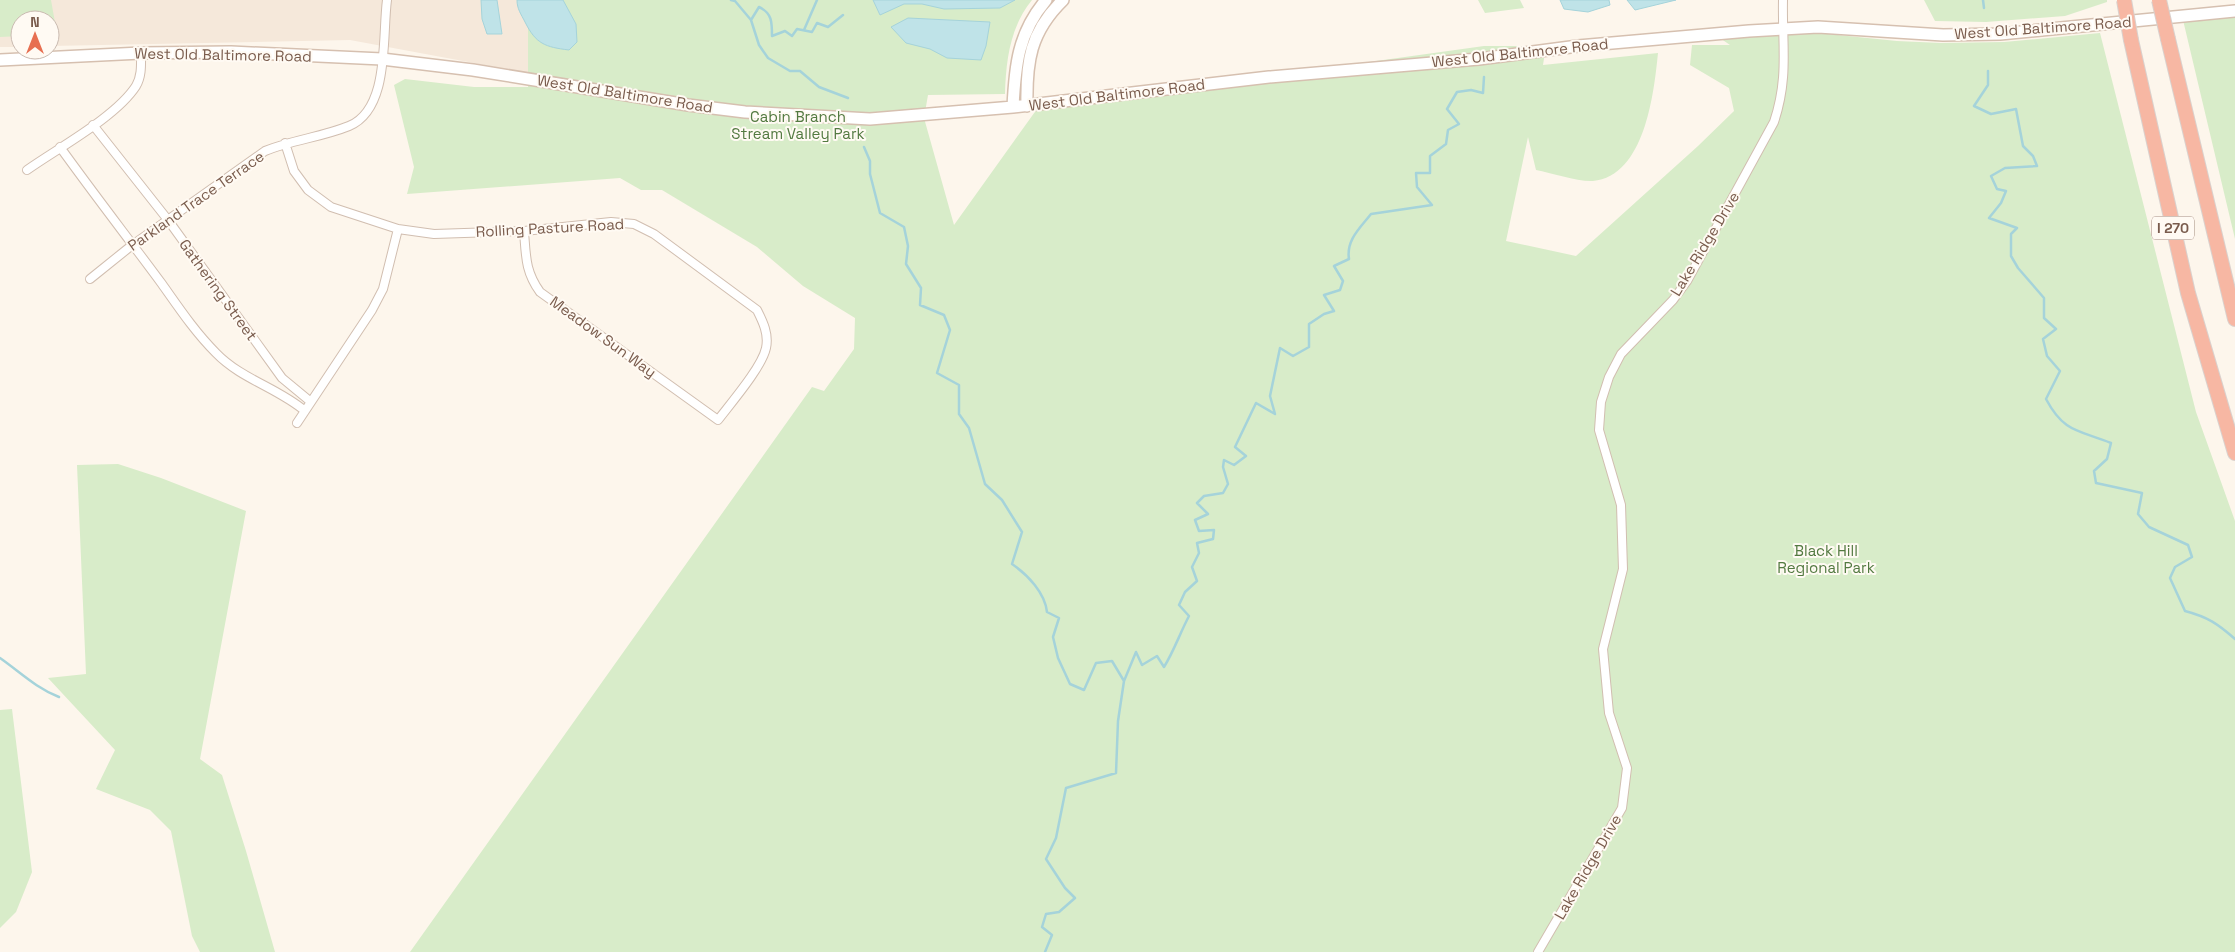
<svg xmlns="http://www.w3.org/2000/svg" width="2235" height="952" viewBox="0 0 2235 952" font-family="'Space Grotesk',sans-serif">
	<style>
		.residential { fill: #f5e8da }
		.green { fill: #d8ecc9 }
		.water { fill: #bfe3e8; stroke: #a5d3da }
		.lines { fill: none; stroke-linecap: round; stroke-linejoin: round }
		.stream { stroke: #a5d3da; stroke-width: 2.5 }
		.street-casing { stroke: #d1beb0; stroke-width: 10 }
		.secondary-casing { stroke: #d6c0b0; stroke-width: 14 }
		.highway-casing { stroke: #dad1cd; stroke-width: 16 }
		.street { stroke: #fff; stroke-width: 8 }
		.secondary { stroke: #fff; stroke-width: 11 }
		.highway { stroke: #f7b7a3; stroke-width: 14 }
		.highway-bridge-casing { stroke: #dad1cd; stroke-width: 16; stroke-linecap: butt }
		.highway-bridge { stroke: #f7b7a3; stroke-width: 14 }
		.labels { text-anchor: middle; stroke-width: 4; stroke-linejoin: round; paint-order: stroke }
		.shield { fill: #fffaf3; stroke: #a28b7f; stroke-width: 1 }
		.shield-label { font-size: 14px; font-weight: bold; fill: #7a5c4d }
		.street-label { font-size: 15px; fill: #7a5c4d; stroke: #fffaf3 }
		.park-label { font-size: 15px; fill: #537a41; stroke: #fffaf3 }
	</style>
	<rect width="100%" height="100%" fill="#fdf6ec"/>
	<path class="residential" d="M0 0H528V73L350 40 50 46V20H20V47H0Z"/>
	<path class="green" d="M0 0H51L56 28 50 34V20H20V36L0 37Z
		M528 0H1032C1010 27 1006 60 1005 94L928 95 924 118 954 225 1037 109 1076 106 1224 82 1484 46H1546L1543 65 1658 53C1654 93 1645 176 1593 181 1578 182 1552 173 1536 170L1528 137 1506 241 1576 256 1698 146 1734 111 1729 88 1690 65 1692 45H1730L1717 36 1808 32 1897 41 1941 43 2004 42 2100 33 2196 412 2235 521V952H410L812 387 824 391 854 349 855 318 803 286 757 247 662 190H641L620 178 407 194 414 167 394 85 405 79 474 87H528Z
		M1478 0H1520L1524 8 1485 13Z
		M1924 0H2107V2L2065 16 1986 22 1935 21Z
		M2235 16V239L2183 20Z
		M118 464 161 478 246 511 200 759 222 775 246 851 275 952H200L192 936 171 831 150 810 96 789 115 750 48 678 86 674 77 465Z
		M12 709 32 872 16 912 0 928V710Z"/>
	<path class="water" d="M481 0H497L502 34H487L482 19Z
		M517 0H563L576 24 577 42 569 50C545 47 536 44 525 22 521 14 517 9 517 0Z
		M873 0H1015L1000 8 944 9 922 4H904L880 15Z
		M1560 0H1609L1610 5 1588 12 1564 9Z
		M1627 0H1676L1635 10Z
		M908 18 990 22 986 46 981 60 947 58 930 49 906 43 891 27Z"/>
	<g class="lines">
		<path class="stream" d="M731 0 735 1 751 20 759 45 768 58 790 71H800L819 87 848 98
			M1983 0 1984 8
			M751 20 759 7C772 13 772 22 772 36L785 31 792 36 797 29 812 32 817 23 828 27 843 15
			M804 30 817 0
			M1988 71V85L1974 106 1991 114 2016 109 2023 146 2033 156 2037 166 2005 168 1991 176 1997 189 2006 191 2001 203 1989 218 2017 228 2011 234V256L2018 268 2044 298V318L2056 329 2043 339 2047 356 2060 371 2046 399C2064 433 2079 430 2111 443L2107 459 2094 471 2096 483 2142 493 2138 514 2149 527 2188 545 2192 557 2175 567 2170 578 2185 611C2208 617 2218 624 2235 639
			M864 147 870 161V174L880 213 904 227 908 246 906 264 921 288 920 305 944 315 950 330 937 373 959 385V414L969 428 985 484 1002 500 1022 532 1012 564C1028 575 1045 593 1047 612L1059 618 1053 637 1058 658 1070 684 1084 690 1096 663 1112 661 1124 681
			M0 658C20 672 36 688 59 697
			M1045 952 1052 935 1042 927 1046 914 1059 912 1075 898 1065 888 1046 859 1056 838 1066 788 1116 773 1118 721 1124 681 1136 652 1142 665 1157 656 1164 667C1174 651 1180 633 1189 616L1179 605 1185 592 1197 581 1192 567 1199 553 1197 543 1213 539 1214 530 1199 531 1195 520 1208 514 1197 503 1204 496 1223 493 1228 484 1223 467 1224 460 1234 465 1246 456 1235 447 1256 403 1275 414 1270 396 1280 348 1293 356 1309 347V324L1324 314 1334 311 1324 295 1340 290 1343 281 1334 266 1349 259C1346 240 1360 228 1371 214L1432 205 1417 187 1416 173H1430V156L1446 144 1448 130 1459 124 1447 109 1457 92 1471 90 1483 93 1484 77"/>
		<g class="street-casing">
			<path id="street" d="M93 125 168 220 282 378 311 402
				M285 143 294 171 308 190 331 207 398 229 434 234 524 231 611 222 634 224 654 234 757 310C763 322 769 334 766 348 762 367 731 403 718 420L540 292C525 271 526 256 524 231
				M60 147C93 193 128 238 162 284 179 308 195 332 216 353 241 379 278 388 305 411
				M27 170C58 148 116 117 136 86 142 76 141 64 141 53
				M90 279 131 246 265 151C292 140 322 137 349 126 390 109 382 37 387 0
				M297 423 372 310 383 289 398 229
				M1538 952 1622 808 1627 768 1609 713 1603 649 1623 569 1621 505 1599 430 1601 402 1609 377 1621 354 1673 300 1687 281 1774 122C1789 77 1782 45 1783 0"/>
		</g>
		<g class="secondary-casing">
			<path id="secondary" d="M0 60 141 53 231 52 382 59 473 70 688 105 745 112 870 119 1013 107 1269 77 1479 59 1578 46 1749 31 1818 27 1943 35 2000 34 2235 11
				M1027 106C1026 62 1030 32 1063 0
				M1013 107C1015 66 1018 33 1046 0"/>
		</g>
		<g class="highway-casing">
			<path id="highway" d="M2168 39 2235 319
				M2131 40 2188 293 2235 453"/>
		</g>
		<use href="#street" class="street"/>
		<use href="#secondary" class="secondary"/>
		<use href="#highway" class="highway"/>
		<g class="highway-bridge-casing">
			<path id="highway-bridge" d="M2124 0 2131 40
				M2159 0 2168 39"/>
		</g>
		<use href="#highway-bridge" class="highway-bridge"/>
	</g>
	<g class="labels">
		<rect class="shield" x="2152" y="216.5" width="42" height="23" rx="4"/>
		<g class="shield-label">
			<text x="2173" y="233">I 270</text>
		</g>
		<g class="street-label">
			<text transform="translate(2043 28) rotate(-4)" y="5">West Old Baltimore Road</text>
			<text transform="translate(1520 53) rotate(-6)" y="5">West Old Baltimore Road</text>
			<text transform="translate(223 55) rotate(1)" y="5">West Old Baltimore Road</text>
			<text transform="translate(625 94) rotate(9)" y="5">West Old Baltimore Road</text>
			<text transform="translate(1117 95) rotate(-7)" y="5">West Old Baltimore Road</text>
			<text transform="translate(196 201) rotate(-35)" y="5">Parkland Trace Terrace</text>
			<text transform="translate(550 228) rotate(-3)" y="5">Rolling Pasture Road</text>
			<text transform="translate(1705 244) rotate(-59)" y="5">Lake Ridge Drive</text>
			<text transform="translate(218 290) rotate(54)" y="5">Gathering Street</text>
			<text transform="translate(603 337) rotate(36)" y="5">Meadow Sun Way</text>
			<text transform="translate(1588 867) rotate(-60)" y="5">Lake Ridge Drive</text>
		</g>
		<g class="park-label">
			<text x="798" y="122">Cabin Branch<tspan x="798" dy="17">Stream Valley Park</tspan></text>
			<text x="1826" y="556">Black Hill<tspan x="1826" dy="17">Regional Park</tspan></text>
		</g>
	</g>
	<g transform="translate(35 35)"><circle r="24" fill="#fffaf3" stroke="#cabbb1"/>
	<path d="M0-4L9 19L0 12L-9 19Z" fill="#e76f51"/>
	<text y="-8" font-size="14" font-weight="bold" text-anchor="middle" fill="#7a5c4d">N</text>
	</g>
</svg>
